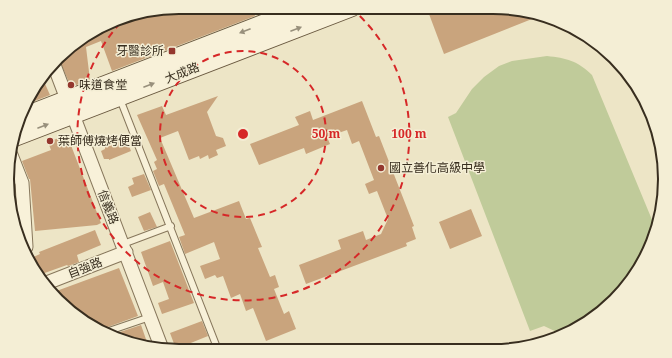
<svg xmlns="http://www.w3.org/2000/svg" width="672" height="358" viewBox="0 0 672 358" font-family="'Noto Serif','Noto Sans TC',serif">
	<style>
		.green { fill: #c0cb9a }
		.building { fill: #c9a47d }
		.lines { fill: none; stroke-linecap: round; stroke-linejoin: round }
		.service-casing { stroke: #87775c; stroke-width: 8 }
		.minor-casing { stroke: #87775c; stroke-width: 15 }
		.secondary-casing { stroke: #69583f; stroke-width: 20 }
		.service { stroke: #f8f1d9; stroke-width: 6 }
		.minor { stroke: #f8f1d9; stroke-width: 13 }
		.secondary { stroke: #f8f1d9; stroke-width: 18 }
		.oneway { fill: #98907c }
		.ring { fill: none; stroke: #d62828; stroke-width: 2; stroke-dasharray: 7 5 }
		.poi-dot { fill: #94372e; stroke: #f4eed5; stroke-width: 1.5 }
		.labels { text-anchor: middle; stroke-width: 3; stroke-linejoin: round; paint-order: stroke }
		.poi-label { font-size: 12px; fill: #382e1f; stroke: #f4eed5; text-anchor: start }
		.street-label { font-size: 12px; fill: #382e1f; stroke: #f4eed5 }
		.rim { fill: none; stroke: #382e1f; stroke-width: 2 }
		.centre { fill: #d62828; stroke: #f4eed5; stroke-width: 2 }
		.ring-label { font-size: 12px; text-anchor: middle; font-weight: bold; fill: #d62828; stroke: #f4eed5; stroke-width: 3; stroke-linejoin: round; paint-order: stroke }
	</style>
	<rect width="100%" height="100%" fill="#ede5c6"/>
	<path class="green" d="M547 56C566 58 578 61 592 75L655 227 642 265 588 322 559 333 544 326 530 331 448 117 456 113 472 89 484 77 499 66 512 61Z"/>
	<path class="building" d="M179 7H252L255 16 112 71 101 41 86 47 90 80 71 87 59 59 74 43 124 16Z
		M432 7H504L537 17 444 54 429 14 434 12Z
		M42 77 50 95 27 104 36 84Z
		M218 96 207 112 216 136 223 138 226 146 216 150 218 155 209 159 208 155 200 159 199 156 189 160 178 131 160 138 194 218 239 201 246 219 250 218 262 247 258 248 270 277 275 275 279 287 274 289 284 314 289 311 296 329 266 341 253 308 246 311 240 294 231 298 223 276 217 278 215 275 205 279 200 266 220 259 214 242 185 254 179 237 185 235 164 184 159 186 153 171 157 169 154 162 157 160 137 115 162 106 166 115Z
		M362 101 376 137 379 136 414 226 412 227 416 239 406 243 407 246 306 284 299 265 341 249 338 240 363 231 366 240 381 234 388 219 377 191 369 194 365 184 374 180 359 141 352 144 347 130 327 137 330 144 306 154 304 148 259 165 250 144 299 125 295 117 310 111 313 120Z
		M67 135 101 223 97 225 35 231 30 179H29L22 161 51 150 48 142Z
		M125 136 131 151 109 160V159H104L101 151 105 149V144Z
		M144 174 151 190 132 197 128 187 134 184 132 178Z
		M471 209 482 236 450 249 439 222Z
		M150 212 157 227 144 231 138 217Z
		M95 230 101 245 77 255 79 262 68 266 67 265 39 275 29 259 40 254 39 252Z
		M170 241 194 303 162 314 158 303 169 299 163 282 153 286 141 252Z
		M119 268 138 316 105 328 102 331 93 328 51 293Z
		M202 321 208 336 176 349 170 333Z
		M141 325 148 345 114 334Z"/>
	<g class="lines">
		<g class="service-casing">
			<path id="service" d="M120 99 218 350
				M123 244 171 226
				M106 332 150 317"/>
		</g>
		<g class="minor-casing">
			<path id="minor" d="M266 7 274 29
				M54 65 162 349
				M11 155 22 183 26 247
				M44 284 126 252"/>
		</g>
		<g class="secondary-casing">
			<path id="secondary" d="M20 118 307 7
				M12 138 352 7"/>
		</g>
		<use href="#service" class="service"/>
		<use href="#minor" class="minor"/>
		<use href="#secondary" class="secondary"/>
	</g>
	<defs><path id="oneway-solid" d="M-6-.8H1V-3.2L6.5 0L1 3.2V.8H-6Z"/></defs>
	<g class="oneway">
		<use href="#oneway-solid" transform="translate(296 29) rotate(-21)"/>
		<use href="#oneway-solid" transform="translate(245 31) rotate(159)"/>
		<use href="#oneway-solid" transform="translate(149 85) rotate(-21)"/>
		<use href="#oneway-solid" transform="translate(43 126) rotate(-21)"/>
	</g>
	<g class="ring">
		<circle cx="243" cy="134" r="83"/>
		<path d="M351 8A166 166 0 1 1 126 17"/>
	</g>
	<g class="poi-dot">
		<rect x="168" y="47" width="8" height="8" rx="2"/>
		<circle cx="71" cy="85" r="4"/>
		<circle cx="50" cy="141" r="4"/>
		<circle cx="381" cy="168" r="4"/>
	</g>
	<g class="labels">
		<g class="poi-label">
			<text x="164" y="55" text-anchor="end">牙醫診所</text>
			<text x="79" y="89">味道食堂</text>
			<text x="58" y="145">葉師傅燒烤便當</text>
			<text x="389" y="172">國立善化高級中學</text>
		</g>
		<g class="street-label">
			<text transform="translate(182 73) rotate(-21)" y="4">大成路</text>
			<text transform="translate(108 207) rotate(69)" y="4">信義路</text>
			<text transform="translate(85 268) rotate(-21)" y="4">自強路</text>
		</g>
	</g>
	<path d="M0 0H672V358H0ZM179 14H493A165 165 0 0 1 658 179V179A165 165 0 0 1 493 344H179A165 165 0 0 1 14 179V179A165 165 0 0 1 179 14Z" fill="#f4eed5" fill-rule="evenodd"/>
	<path class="rim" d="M179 14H493A165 165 0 0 1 658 179V179A165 165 0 0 1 493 344H179A165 165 0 0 1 14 179V179A165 165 0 0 1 179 14Z"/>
	<circle cx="243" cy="134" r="6" class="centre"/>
	<g class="ring-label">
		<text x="326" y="138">50 m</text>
		<text x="409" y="138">100 m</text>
	</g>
</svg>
